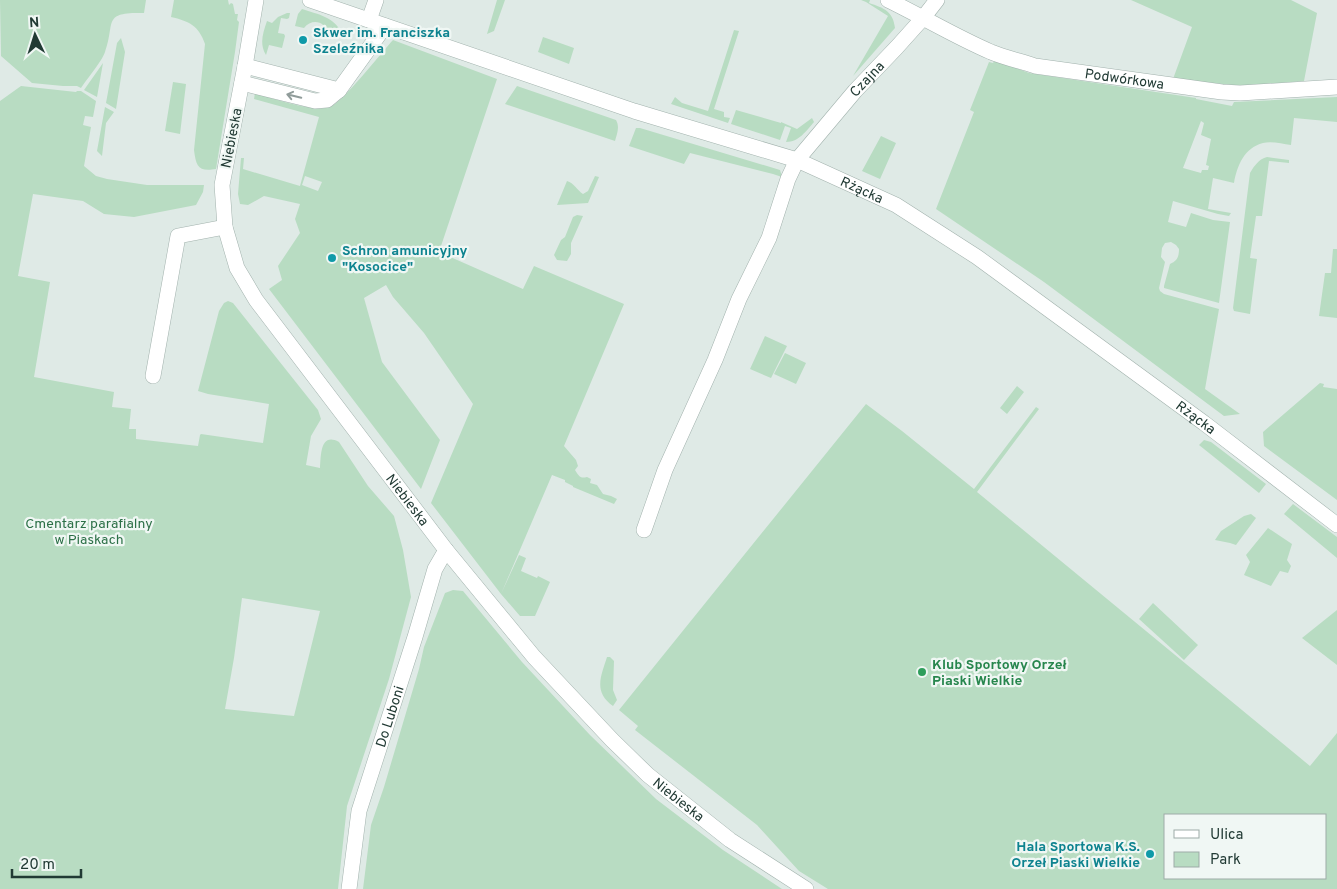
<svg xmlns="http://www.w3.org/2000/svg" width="1337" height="889" viewBox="0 0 1337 889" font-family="Overpass,sans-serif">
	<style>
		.green { fill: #b8dcc2; fill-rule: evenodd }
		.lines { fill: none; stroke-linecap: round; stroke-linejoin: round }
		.minor-casing { stroke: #a2b2ad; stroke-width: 16 }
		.minor { stroke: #fff; stroke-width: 15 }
		.oneway { stroke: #909c9a }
		.culture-dot { fill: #0f9aa8; stroke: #f0f7f4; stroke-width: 2 }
		.leisure-dot { fill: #2e9e5b; stroke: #f0f7f4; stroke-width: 2 }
		.labels { text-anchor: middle; stroke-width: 4.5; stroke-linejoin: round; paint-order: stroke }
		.culture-label { font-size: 14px; font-weight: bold; fill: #0d838f; stroke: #f0f7f4; text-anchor: start }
		.street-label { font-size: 14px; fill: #213a34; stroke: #f0f7f4 }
		.park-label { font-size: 14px; fill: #2c7047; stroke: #f0f7f4 }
		.leisure-label { font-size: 14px; font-weight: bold; fill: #27864d; stroke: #f0f7f4; text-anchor: start }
	</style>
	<rect width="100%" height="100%" fill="#dfeae6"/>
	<path class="green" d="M0 0H146L144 13C101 12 116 22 105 52 102 61 87 79 81 88L77 86H63L32 83 1 56Z
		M174 0H228L229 5 231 3 233 4 235 14H238L237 20 239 22 235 52 216 169C199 172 196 167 194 150L205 44C199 26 189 21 171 17Z
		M497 0H505L494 31 487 34Z
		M861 0H870L869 3C884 8 893 11 895 28L853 76 888 16 866 2Z
		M1131 0H1291L1317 13 1304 81 1243 86 1173 79 1192 27Z
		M302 9C319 15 334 16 343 35L341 38 328 35C326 21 312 18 304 28L295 26 298 14Z
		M287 13H290L289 18 287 19 281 18 278 33 284 34 285 36 282 48 269 45 266 55C259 44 263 33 267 21L272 23 278 17Z
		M734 30 739 31 714 109 724 112V117L730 118 728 123 671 104 675 97 682 103 708 111Z
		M543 37 574 48 569 64 538 52Z
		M121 38 125 52 116 109 106 103 117 43Z
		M393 40 497 79 439 252 523 289 534 266 624 304 564 446 576 460 578 466 575 470C579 476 580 479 587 477L591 479 590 483 597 485 603 494 611 496 617 499 614 504 573 487V486L565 482V480L552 475 501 594 431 503 473 404 424 333 393 297 386 285 364 298 382 362 440 440 421 489 269 289 282 280 278 266 300 233 295 219 300 204 264 196 248 205 240 204 238 194 241 158H244L243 169 300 186 319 117 254 99 255 93C272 98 314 113 330 107 343 102 381 53 393 40ZM305 176 322 182 318 191 302 185Z
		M995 60 1029 73 1196 98V99L1232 106 1234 102 1337 97V122L1294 118 1291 145C1282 144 1272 141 1263 143 1244 148 1237 166 1234 183L1213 178 1208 209 1231 213 1229 216 1218 214 1173 201 1168 222 1186 227 1191 213 1213 220 1230 222 1219 303 1164 288V286L1170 264C1177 261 1179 257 1179 249L1176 245 1171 242 1165 243 1162 248 1161 257 1165 262 1159 288 1160 291 1164 294 1219 309 1205 389 1240 414 1224 416 1044 282 936 209 974 112 970 110 989 62 993 63ZM1201 121 1204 123 1201 135 1211 139 1206 165 1209 166 1208 170H1202L1201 173 1183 168Z
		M103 63 97 97 84 90Z
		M173 82 186 84 180 134 165 131Z
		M21 86 76 92 77 91H81L96 101 93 117 85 116 83 125 91 127 84 166 96 176 107 179 147 185H204L203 192 196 205 134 217 104 214 83 201 33 194 18 276 50 282 34 377 114 392 112 407 131 409 129 429H136V439L198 446 200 435 201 434 263 443 269 404 208 394 198 391 219 311 224 303 228 301 233 303 318 410 321 419 311 436 306 465 320 468C321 456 320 432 339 442L368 486 394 516 403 550 411 597 389 679 347 806 338 889H0V101ZM242 598 320 611 294 716 225 709 234 658Z
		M517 86 616 120C620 127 617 134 615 141L505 104Z
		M105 107 114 112 106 123 102 156 97 151Z
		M736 110 781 123V122L797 129 812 118 814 122C806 131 799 142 786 142L791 128 785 126 780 140 731 124Z
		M636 128H640L780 170 782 177 773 174 690 153 684 164 629 146Z
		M881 136 896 143 880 179 862 171Z
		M1267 157 1289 160V163L1269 161 1262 216H1256L1250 258 1257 259 1250 314 1234 311 1233 308 1250 173C1254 166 1259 159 1267 157Z
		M595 176 599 177 588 203 557 205 567 181C574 183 577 190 583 194L588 191Z
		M577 215 583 216 571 243V254L567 261 557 260 554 255 561 240 565 237 573 217Z
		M1333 249H1337V318L1319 316 1325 273H1331Z
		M765 336 787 346 771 378 750 369Z
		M785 353 806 363 796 384 774 374Z
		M1320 383 1324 384 1323 387 1337 389V500L1264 446 1263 432Z
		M1017 386 1024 392 1007 414 1000 408Z
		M866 404 902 431 974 489 1036 407 1039 409 977 492 1310 766 1337 733V889H828L799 871 757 825 635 730 638 726 619 710ZM1166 815H1326V878H1166Z
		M1204 440 1211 442 1266 484 1259 493 1199 445Z
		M1293 504 1337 537V558L1284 514Z
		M1251 514 1256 518 1236 545 1230 543 1215 540 1221 531 1244 516Z
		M1268 528 1292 544 1287 560 1291 566 1288 573 1280 571 1271 586 1244 575 1250 562 1246 555Z
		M519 555 526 558 521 571 537 578 538 576 550 582 535 616H520L501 594Z
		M453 590 463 591 522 662 590 735 656 799 723 850 782 889H363L371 825 384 787 419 669 424 647 445 593Z
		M1153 603 1198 645 1184 660 1139 619Z
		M1337 610V665L1302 638Z
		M607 657H610L614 661 613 690 617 700 613 706C593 692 601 676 607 657Z"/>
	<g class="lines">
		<g class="minor-casing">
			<g id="minor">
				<path id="s1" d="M256 0 245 66 222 185 225 227 237 268 256 300 446 550 534 657 612 740 648 775 730 840 806 889"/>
				<path id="s2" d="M310 0 634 111 797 160 896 205 977 257 1204 423 1337 525"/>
				<path id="s3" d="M888 0C923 17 956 37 991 52 1006 58 1020 61 1035 66L1222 92 1240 93 1337 87"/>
				<path d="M369 20 376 0"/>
				<path d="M245 66 339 90 385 26"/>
				<path d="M242 83 315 101 327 100 339 90"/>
				<path d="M153 376 178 236 225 227"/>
				<path id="s4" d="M644 530 665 470 715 360 739 299 769 238 788 179 797 160 855 91 897 47 923 18 937 0"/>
				<path id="s5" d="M349 889 359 811 415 637 435 569 446 550"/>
			</g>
		</g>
		<use href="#minor" class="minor"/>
	</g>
	<defs><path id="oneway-shaft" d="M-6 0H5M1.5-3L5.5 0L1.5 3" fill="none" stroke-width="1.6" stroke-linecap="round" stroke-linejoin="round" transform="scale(1.25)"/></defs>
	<use class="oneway" href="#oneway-shaft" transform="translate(294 96) rotate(-166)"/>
	<g class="culture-dot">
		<circle cx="303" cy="40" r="5"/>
		<circle cx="332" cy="258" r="5"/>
		<circle cx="1150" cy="854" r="5"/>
	</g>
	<circle class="leisure-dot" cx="922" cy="672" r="5"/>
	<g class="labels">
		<g class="culture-label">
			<text x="313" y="37">Skwer im. Franciszka<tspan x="313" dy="16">Szeleźnika</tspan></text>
			<text x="342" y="255">Schron amunicyjny<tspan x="342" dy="16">"Kosocice"</tspan></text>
			<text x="1140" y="851" text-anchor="end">Hala Sportowa K.S.<tspan x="1140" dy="16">Orzeł Piaski Wielkie</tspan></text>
		</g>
		<g class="street-label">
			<text dy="5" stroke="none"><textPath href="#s3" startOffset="252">Podwórkowa</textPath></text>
			<text dy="5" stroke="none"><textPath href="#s4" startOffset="508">Czajna</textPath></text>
			<text transform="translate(231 138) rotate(-79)" y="5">Niebieska</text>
			<text dy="5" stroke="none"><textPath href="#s2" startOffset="584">Rżącka</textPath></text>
			<text dy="5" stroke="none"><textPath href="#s2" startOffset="989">Rżącka</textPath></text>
			<text dy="5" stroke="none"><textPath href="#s1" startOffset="561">Niebieska</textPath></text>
			<text dy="5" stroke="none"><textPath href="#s5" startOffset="178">Do Luboni</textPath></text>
			<text dy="5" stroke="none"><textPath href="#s1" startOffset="966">Niebieska</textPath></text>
		</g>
		<g class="park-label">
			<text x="89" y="528">Cmentarz parafialny<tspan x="89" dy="16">w Piaskach</tspan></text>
		</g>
		<g class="leisure-label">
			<text x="932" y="669">Klub Sportowy Orzeł<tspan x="932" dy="16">Piaski Wielkie</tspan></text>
		</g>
	</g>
	<rect x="1164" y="814" width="162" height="65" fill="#f0f7f4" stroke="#9daba7"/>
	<rect x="1174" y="830" width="25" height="8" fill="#ffffff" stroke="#9daba7"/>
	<text x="1210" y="839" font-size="15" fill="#213a34">Ulica</text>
	<rect x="1174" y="852" width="25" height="15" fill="#b8dcc2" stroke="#9daba7"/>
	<text x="1210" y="864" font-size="15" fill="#213a34">Park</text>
	<g transform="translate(35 35) rotate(356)" stroke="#f0f7f4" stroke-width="4" paint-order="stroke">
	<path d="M0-4L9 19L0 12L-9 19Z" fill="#213a34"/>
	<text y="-8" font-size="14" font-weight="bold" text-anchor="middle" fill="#213a34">N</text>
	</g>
	<path d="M12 869v8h69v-8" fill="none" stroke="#213a34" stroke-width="2.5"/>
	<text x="20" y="869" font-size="15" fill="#213a34" stroke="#f0f7f4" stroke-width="4" paint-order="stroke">20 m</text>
</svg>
